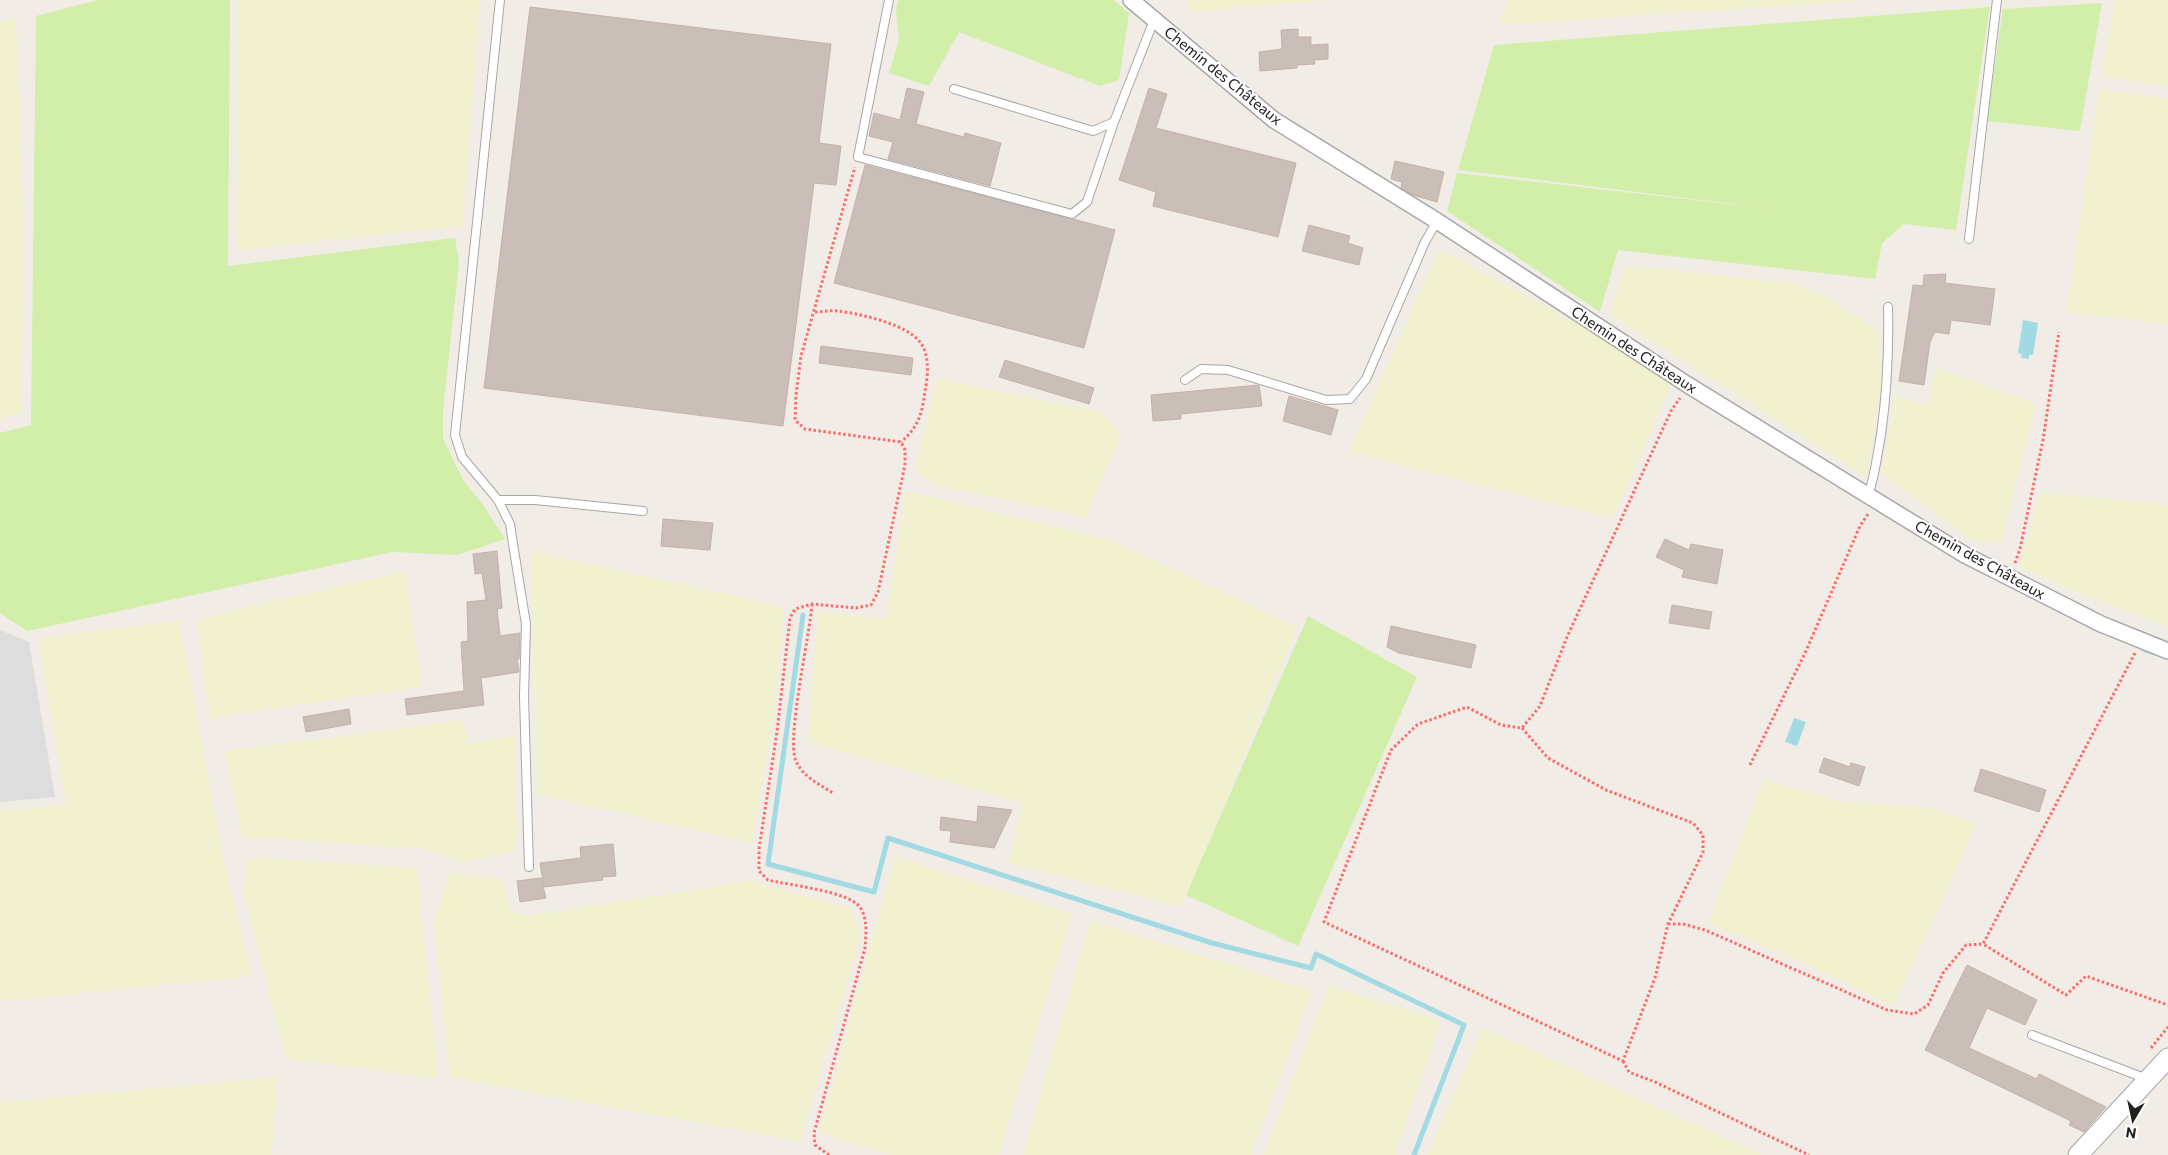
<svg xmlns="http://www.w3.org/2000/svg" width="2168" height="1155" viewBox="0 0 2168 1155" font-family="Commissioner,sans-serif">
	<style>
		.residential { fill: #dedddd }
		.farmland { fill: #f1f1d0 }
		.grass { fill: #d1efa8 }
		.water { fill: #a2dae3 }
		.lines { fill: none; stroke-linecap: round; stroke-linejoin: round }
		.stream { stroke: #a2dae3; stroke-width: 5 }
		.building { fill: #cabeb8; stroke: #c5b1a6 }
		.service-casing { stroke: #a7a7a7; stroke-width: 10 }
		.minor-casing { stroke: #a7a7a7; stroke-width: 18 }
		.tertiary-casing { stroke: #a7a7a7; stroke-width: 21 }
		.path { stroke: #ff6b69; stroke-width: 3; stroke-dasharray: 2.5 2.5; stroke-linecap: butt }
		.service { stroke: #fff; stroke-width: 8 }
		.minor { stroke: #fff; stroke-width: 15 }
		.tertiary { stroke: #fff; stroke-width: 19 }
		.labels { text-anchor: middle; stroke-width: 4.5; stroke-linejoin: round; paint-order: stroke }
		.street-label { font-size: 15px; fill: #202020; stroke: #fff }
	</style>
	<rect width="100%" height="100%" fill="#f1ece6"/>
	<path class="residential" d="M0 630 29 642 55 797 0 802Z"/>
	<path class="farmland" d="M237 0H480L463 226 237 250Z
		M1190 0H1327L1186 12Z
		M1508 0H1870L1499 25Z
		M2115 0H2168V86L2101 77Z
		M16 18 24 237 21 414 0 418V21Z
		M2099 89 2168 98V324L2067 312Z
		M1439 249 1599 335 1671 386 1613 518 1349 452Z
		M1626 265 1791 283 1830 298 1878 331 1882 379 1866 477 1609 314Z
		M1936 368 2036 404 2001 543 1970 539 1882 474 1895 396 1928 405Z
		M937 378 1103 413 1121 435 1086 517 935 485 915 469Z
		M906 491 1111 540 1297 627 1182 906 1009 863 1022 803 808 742 818 611 886 619Z
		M2040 492 2168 505V627L2086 596 2019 567Z
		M531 551 784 607 775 711 752 843 537 794Z
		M405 571 422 687 210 718 197 619Z
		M179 621 223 856 251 976 0 1001V811L66 804 38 638Z
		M463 720 469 743 515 736 517 834 514 852 460 862 425 849 242 837 225 751Z
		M1764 780 1841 801 1931 808 1977 823 1894 1006 1782 953 1708 923Z
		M895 856 1072 914 999 1155H891L819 1133Z
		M247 857 417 868 438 1079 286 1058 244 895Z
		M450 872 502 879 511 912 525 916 752 881 850 908 861 935 800 1141 450 1078 434 922Z
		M1090 921 1312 990 1251 1155H1023Z
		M1329 985 1441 1021 1395 1155H1264Z
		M1483 1028 1762 1155H1427Z
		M277 1077 272 1155H0V1102Z"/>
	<path class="grass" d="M98 0H230L228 266 455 238 459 262 443 411V438L463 480 481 502 505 539 457 555 393 552 27 631 0 613V433L31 425 36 16Z
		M898 0H1114L1129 13 1119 80 1100 86 959 32 929 86 889 73 899 40 896 12Z
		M2102 3 2080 131 1987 121 2003 9Z
		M1990 7 1956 230 1904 224 1882 243 1875 279 1618 250 1600 312 1447 211 1457 173 1783 210 1458 170 1494 45Z
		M1308 616 1417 677 1298 946 1186 895Z"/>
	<path class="water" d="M2023 320 2038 323 2033 355H2029V359L2021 358 2022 354 2018 353Z
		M1794 718 1806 722 1797 746 1785 742Z"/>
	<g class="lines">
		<path class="stream" d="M803 615 768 864 874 892 888 838 1212 943 1311 968 1316 954 1464 1025 1414 1155
			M2143 649 2154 653"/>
	</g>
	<path class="building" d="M530 7 831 44 819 143 841 146 836 185 814 183 783 426 484 388Z
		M1298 29V37H1311V45L1328 44V59L1314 60 1315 64 1297 65V68L1260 71 1259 52 1282 49 1281 30Z
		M907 88 924 92 916 124 964 137 965 133 1001 143 990 186 888 159 893 142 869 136 874 113 900 120Z
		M1149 88 1167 94 1156 128 1296 163 1278 237 1153 206 1156 192 1119 180Z
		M1395 161 1444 172 1437 202 1413 195 1401 188 1402 182 1391 179Z
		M865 165 1115 230 1084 348 834 283Z
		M1309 225 1350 236 1348 243 1363 248 1359 265 1302 251Z
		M1946 274 1945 283 1995 289 1990 325 1951 320 1949 334 1935 332 1930 342 1924 385 1899 381 1913 285 1923 286 1924 275Z
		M821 346 913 358 911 375 819 363Z
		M1005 360 1094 388 1089 404 999 377Z
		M1259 385 1262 406 1181 414V419L1153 421 1151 395Z
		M1289 396 1338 410 1331 435 1283 421Z
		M663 519 713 523 710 550 661 546Z
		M1665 539 1689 550 1691 544 1723 550 1717 584 1682 577 1684 570 1656 557Z
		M497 551 502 608 497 609 500 636 520 633 519 659H517L519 672 481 678 484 705 407 715 405 699 464 691 461 642 468 641 467 602 486 600 482 573 475 574 473 554Z
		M1672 605 1712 612 1709 629 1669 623Z
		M1391 626 1476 645 1471 668 1399 653 1387 647Z
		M349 709 351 724 306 732 303 717Z
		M1824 758 1850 767 1851 763 1865 767 1859 786 1819 772Z
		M1981 769 2046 790 2039 812 1974 791Z
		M978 806 1012 810 994 848 950 842 951 831 940 830 941 817 977 822Z
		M613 844 616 876 602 877 603 880 544 887 540 863 581 858 580 847Z
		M541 878 546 898 520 902 517 881Z
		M1967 965 2037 1000 2025 1025 1987 1008 1969 1048 2037 1079 2039 1074 2106 1107 2084 1132 2069 1125 2071 1121 1925 1050Z"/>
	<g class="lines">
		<g class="service-casing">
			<path id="service" d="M500 0 455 435 462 457 498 500 510 524 513 544 526 624 524 696 529 867
				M889 0 858 157 1072 214 1087 202 1114 122
				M954 89 1093 131 1114 122 1154 20
				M1969 239 1997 0
				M1185 380 1201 369 1228 370 1326 400 1350 399 1366 379 1425 242 1437 221
				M1868 496C1875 476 1877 456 1881 435 1887 392 1889 350 1888 307
				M498 500H535L643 511
				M2032 1035 2147 1079"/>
		</g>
		<g class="minor-casing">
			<path id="minor" d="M1131 0 1274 120 1437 221 1688 385 1965 555 2101 624 2168 651"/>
		</g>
		<g class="tertiary-casing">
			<path id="tertiary" d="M2078 1155 2168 1058"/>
		</g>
		<path class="path" d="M815 312C823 312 831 310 838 311 861 314 906 324 920 342 930 355 928 376 925 391 922 414 919 426 901 442
			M2015 563 2020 549 2043 440 2059 332
			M812 604C810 635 786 739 796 761 803 777 819 784 833 793
			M2135 653 1983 944 2066 995 2086 976 2168 1005
			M1522 728 1548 758 1606 790 1693 823 1703 835V852L1668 924 1655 978 1623 1061 1324 922 1391 750 1418 724 1467 707 1501 725 1522 728 1540 706 1567 637 1671 411 1680 398
			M1750 765 1806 651 1860 526 1868 514
			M1668 924H1683L1705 930 1887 1010 1914 1014 1928 1005 1943 973 1966 945 1983 944
			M2151 1048 2168 1027
			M1623 1061 1629 1072 1655 1082 1809 1155
			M829 1155 815 1145 814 1133 865 948C866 935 868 919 860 907 848 891 788 885 768 880L759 871V849L777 732 790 618 795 609 812 604 856 608 871 605 878 592 905 465V450L901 442 805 429 795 420 796 395 801 356 855 167"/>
		<use href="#service" class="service"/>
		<use href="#minor" class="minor"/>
		<use href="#tertiary" class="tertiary"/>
	</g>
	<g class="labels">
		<g class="street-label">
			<text transform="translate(1223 76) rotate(39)" y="5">Chemin des Châteaux</text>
			<text transform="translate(1634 350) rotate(33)" y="5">Chemin des Châteaux</text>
			<text transform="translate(1980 560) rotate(29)" y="5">Chemin des Châteaux</text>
		</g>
	</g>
	<g transform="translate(2133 1120) rotate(189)" stroke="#ffffff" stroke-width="4" paint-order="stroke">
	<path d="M0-4L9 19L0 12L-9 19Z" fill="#202020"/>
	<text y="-8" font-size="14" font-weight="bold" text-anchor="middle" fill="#202020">N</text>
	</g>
</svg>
